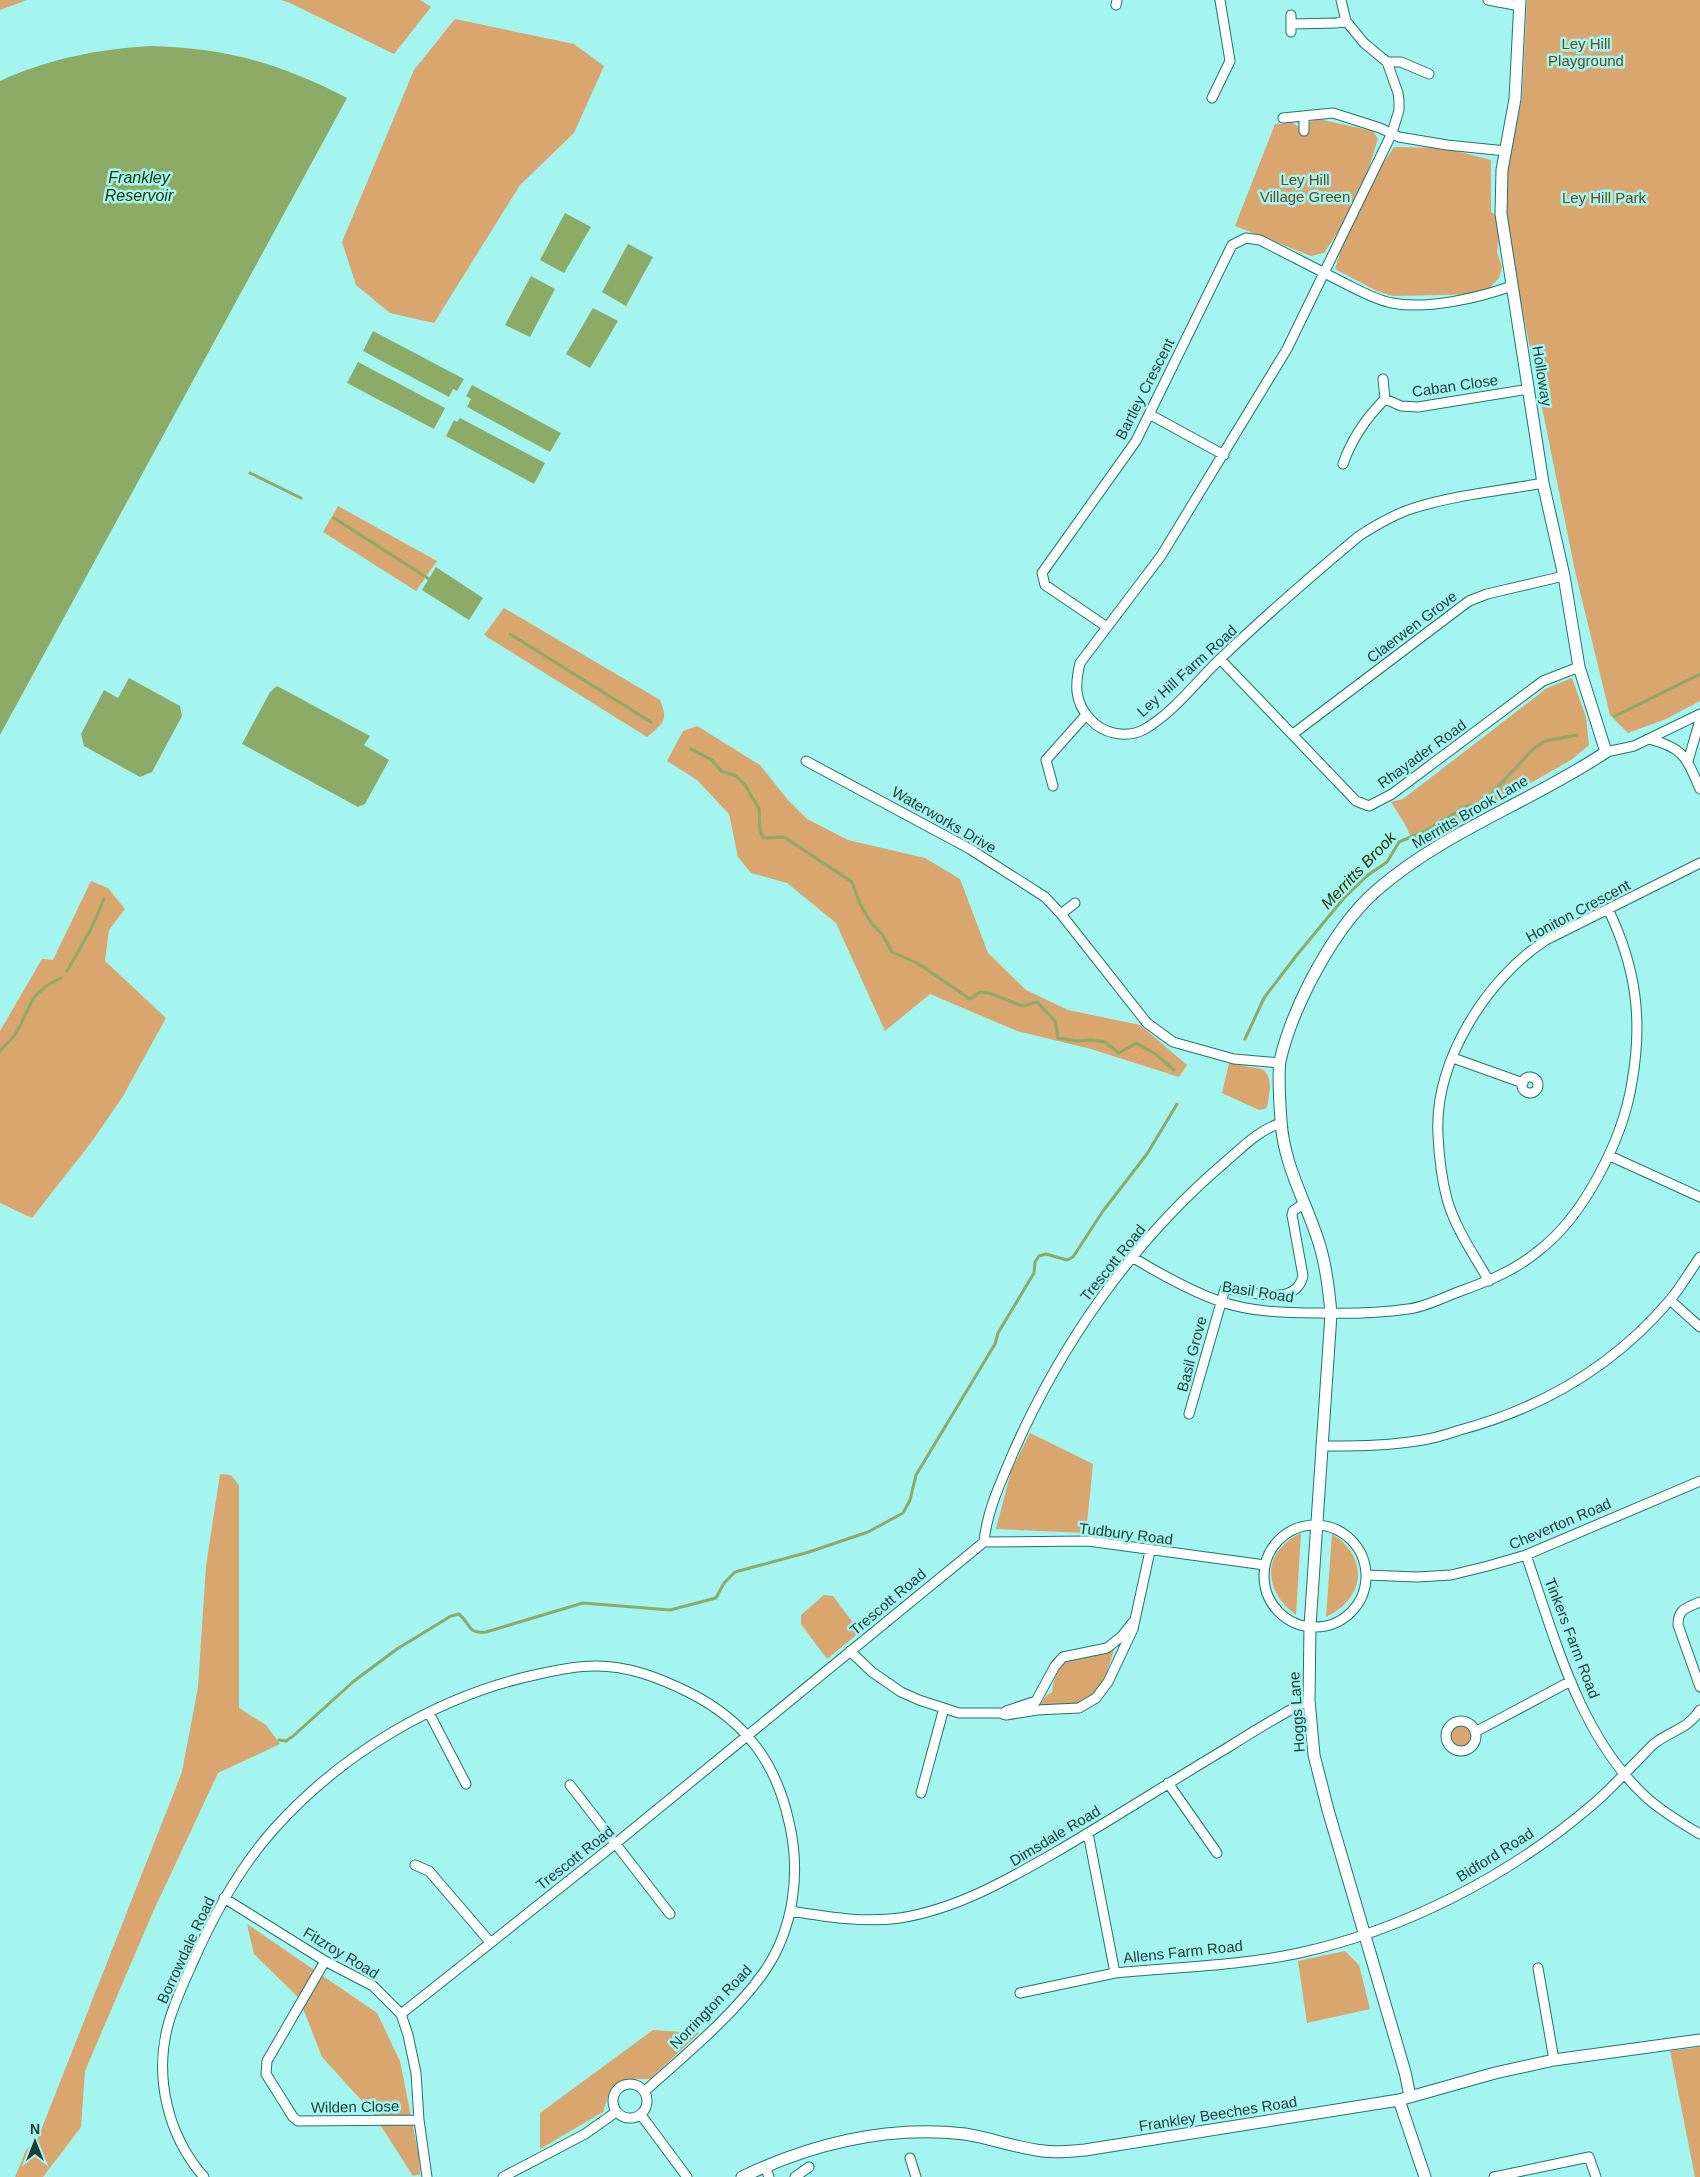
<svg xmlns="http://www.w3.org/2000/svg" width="1700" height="2177" viewBox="0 0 1700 2177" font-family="Helvetica,sans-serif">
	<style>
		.green { fill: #d8a66e }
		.water { fill: #8bab67 }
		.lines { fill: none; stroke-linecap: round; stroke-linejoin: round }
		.stream { stroke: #8bab67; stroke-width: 3 }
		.street-casing { stroke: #1d7570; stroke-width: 11 }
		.secondary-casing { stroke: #1d7570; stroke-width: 13 }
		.street { stroke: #fff; stroke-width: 9 }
		.secondary { stroke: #fff; stroke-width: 11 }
		.labels { text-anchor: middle; stroke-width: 5; stroke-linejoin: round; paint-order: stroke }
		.park-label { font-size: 15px; fill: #6c481b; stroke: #a4f5ef }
		.street-label { font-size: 15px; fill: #1b3d3b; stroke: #a4f5ef }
		.water-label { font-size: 16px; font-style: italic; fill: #233704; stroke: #a4f5ef }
	</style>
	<rect width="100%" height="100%" fill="#a4f5ef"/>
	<path class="green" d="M0 0H27L0 10Z
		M281 0H420L431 7 394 54 290 3Z
		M1527 0H1700V701L1666 719 1628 733 1610 715 1575 571 1517 283 1506 212 1508 165 1522 98Z
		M455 19 574 44 604 66 574 133 520 185 434 323 390 313 356 285 342 242 414 70Z
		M1318 119 1373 131 1378 139 1358 202 1394 147 1445 148 1491 160V212L1502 219 1497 252 1502 267 1499 278 1484 294 1393 296 1377 291 1335 269 1355 206 1324 253 1311 256 1235 226 1275 124H1284L1291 122 1299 127 1300 134H1308L1310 122Z
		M338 506 437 561 416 591 323 532Z
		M504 608 660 700C669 721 663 723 647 737L484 635Z
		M1572 678 1586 717 1589 745 1571 760 1416 848 1405 824 1391 802 1403 799 1547 688Z
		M697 726 760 765 787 799 807 819 848 840 925 858 960 879 988 953 1026 990 1068 1010 1140 1025 1187 1065 1179 1077 1091 1049 1017 1031 930 994 885 1031 836 923 787 883 751 873 738 857 729 814 697 780 667 761 683 731Z
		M91 881 108 888 125 909 109 930 105 961 166 1018 123 1096 93 1140 32 1218 0 1203V1031L42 959 53 960Z
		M1229 1063 1262 1069C1274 1076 1269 1095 1267 1107L1265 1109 1259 1110 1222 1093Z
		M1030 1433 1093 1464 1086 1533 996 1529 1011 1471Z
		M220 1474 231 1475 239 1485V1708L266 1725 280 1744 218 1773 153 1912 85 2071 81 2127 43 2177H15L26 2150 38 2138 182 1772 198 1687 206 1566Z
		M1301 1533 1296 1615C1262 1590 1262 1552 1301 1533Z
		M1332 1534C1369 1557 1366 1598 1326 1617Z
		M824 1595 833 1596 860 1632 827 1659 801 1624V1615Z
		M1112 1649 1114 1650C1107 1670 1101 1700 1076 1705 1065 1707 1052 1705 1040 1705L1046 1696 1052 1692C1057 1654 1079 1656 1112 1649Z
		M1451 1736a10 10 0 1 1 20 0a10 10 0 1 1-20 0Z
		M247 1924 377 2013 400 2061 419 2157 420 2174 413 2176 372 2112 322 2057 299 1998 254 1954Z
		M1345 1951 1359 1965 1370 2009 1307 2023 1298 1961Z
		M653 2030 699 2033 650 2079H632L615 2085 609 2094 603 2112 540 2149V2113Z
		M1700 2047V2177H1695L1670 2051Z"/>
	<path class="water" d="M150 46C226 48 280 63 347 98L0 735V81C48 59 98 49 150 46Z
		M565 213 591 227 564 273 540 260Z
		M628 244 653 257 626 306 602 292Z
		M531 276 555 289 530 337 505 325Z
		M593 308 618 321 590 368 566 354Z
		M373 331 464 379 457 391 453 389 449 397 363 351Z
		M358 362 445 408 434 429 347 383Z
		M472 385 561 433 550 452 467 407 471 399 466 396Z
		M460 418 545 463 534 484 446 436 454 420 457 422Z
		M436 567 483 598 469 620 422 590Z
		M129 678 180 706 182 716 152 772 140 777 84 746 81 734 104 690 118 698Z
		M277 686 370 736 364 745 389 760 365 804 358 807 242 744 270 692Z"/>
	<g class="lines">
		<path class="stream" d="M250 473 301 498
			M334 518 429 579
			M510 634 651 722
			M1615 716 1700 674
			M691 749 712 760 721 771 736 776 745 785 759 809 760 830 763 838 784 837 852 882 860 904 872 924 882 934 892 952 919 964 970 999 980 992 989 993 1022 1006 1037 1002 1055 1021 1058 1038 1077 1041 1091 1040 1105 1042 1119 1053 1136 1043 1154 1053 1174 1070
			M67 971 91 929 104 899
			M1245 1039 1264 998 1296 956 1344 898 1368 875 1387 862 1399 842 1425 831 1467 806 1483 803 1533 749 1545 741 1577 735
			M0 1051C5 1045 12 1040 16 1033 32 1006 28 993 61 978
			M279 1740 286 1741 292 1737 354 1681 397 1649 451 1616 459 1614C471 1624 467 1634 486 1632L583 1603 670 1610 716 1598 724 1583 735 1572 809 1552 868 1532 903 1513 910 1500 916 1475 995 1344 998 1333 1034 1273 1035 1262 1039 1256 1046 1254 1067 1260 1073 1257 1103 1211 1147 1154 1177 1104"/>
		<g class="street-casing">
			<path id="street" d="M1341 0 1346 21 1364 43 1387 62 1398 93 1399 101V110L1392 133 1287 349 1161 556 1080 663C1075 684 1074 702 1090 719 1103 734 1127 739 1145 729 1174 712 1196 682 1220 659 1264 617 1311 576 1359 536 1376 525 1394 514 1414 508 1455 495 1500 491 1543 483
				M1488 0 1520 6
				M1116 5 1117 0
				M1291 15V32
				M1291 24 1337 23 1346 21
				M1387 62H1401L1429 74
				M1212 98 1230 61 1220 0
				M1304 116V131
				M1283 118 1333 113 1380 128 1399 137 1447 145 1506 151
				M1383 379 1385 399
				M1149 414 1224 455
				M1343 464C1352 438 1366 418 1385 399L1401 406 1418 407 1529 389
				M1107 627 1045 585 1042 573 1136 441 1232 245 1246 238 1260 240C1289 255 1317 269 1346 284 1360 291 1376 300 1392 303 1427 310 1478 298 1512 286
				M1220 659 1356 801 1369 806 1392 794 1543 681 1579 667
				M1293 734 1469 601 1487 594 1564 576
				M1649 739C1684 748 1686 757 1700 789
				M1606 752 1634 746 1700 714
				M806 761 970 849 1045 897 1061 914 1147 1023 1173 1042 1234 1059 1280 1063
				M1688 761 1700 720
				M1053 786 1046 760 1086 715
				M1061 914 1075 903
				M1453 1058 1523 1083
				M1522 1085a8 8 0 1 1 16 0a8 8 0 1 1-16 0Z
				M1610 1156 1700 1197
				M1132 1257C1160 1274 1188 1290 1219 1301 1250 1312 1286 1313 1319 1313 1348 1314 1379 1313 1408 1309 1425 1307 1442 1298 1458 1292 1486 1282 1514 1271 1537 1252 1584 1217 1623 1139 1632 1082 1643 1019 1636 967 1608 909
				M1489 1281C1474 1255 1455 1228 1447 1199 1442 1180 1439 1156 1438 1135 1434 1062 1486 979 1546 940L1700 863
				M1670 1300 1700 1327
				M1189 1414 1225 1289C1249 1290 1295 1309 1303 1276L1292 1215 1293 1211 1303 1204
				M1321 1446C1356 1446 1389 1446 1423 1440 1436 1438 1448 1434 1460 1430 1542 1408 1614 1366 1670 1300 1681 1287 1690 1271 1700 1257
				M1264 1576a51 51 0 1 1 102 0a51 51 0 1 1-102 0Z
				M984 1542 1088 1541 1265 1565
				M1526 1555C1555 1638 1579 1736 1647 1798 1663 1812 1681 1823 1700 1834
				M1366 1575 1417 1577 1451 1575 1488 1566 1526 1555 1700 1481
				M1700 1602C1686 1608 1678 1609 1678 1625L1700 1687
				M850 1651 872 1672 901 1692 919 1700 959 1713H1000L1006 1715 1037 1710 1079 1708 1096 1698 1108 1682 1133 1629 1150 1551
				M1006 1711 1036 1701 1055 1666 1063 1657 1107 1648 1122 1636 1133 1622
				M429 1713 466 1784
				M1446 1736a15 15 0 1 1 30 0a15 15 0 1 1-30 0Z
				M1475 1732 1571 1681
				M1168 1783 1217 1853
				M570 1785 670 1914
				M921 1793 944 1708
				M1088 1833 1115 1973C1176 1967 1239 1966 1299 1953 1404 1930 1509 1876 1591 1806 1608 1792 1623 1775 1639 1759 1644 1754 1650 1747 1655 1743 1672 1730 1688 1729 1700 1710
				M415 1865 429 1871 490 1942
				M224 1898 325 1961 373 1986 401 2014 408 2035 416 2073 419 2120 427 2177
				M791 1911C827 1917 865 1923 900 1918 957 1909 1007 1880 1056 1852 1114 1818 1170 1782 1227 1748 1254 1731 1281 1714 1309 1700
				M325 1961 267 2061 266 2074 293 2117 298 2121 419 2120
				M1538 1968 1554 2060
				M1020 1993 1115 1973
				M401 2014 615 1844 984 1542C987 1510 1001 1482 1013 1453 1061 1344 1132 1242 1223 1164 1241 1149 1258 1130 1281 1123
				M613 2101a17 17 0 1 1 34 0a17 17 0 1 1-34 0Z
				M641 2115 687 2177
				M910 2158 916 2177
				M765 2166 769 2177
				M204 2177C168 2136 154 2078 168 2025 174 2003 184 1982 193 1962 214 1914 239 1868 274 1829 342 1753 439 1695 539 1674 557 1670 575 1666 593 1666 627 1665 660 1678 690 1693 745 1721 776 1762 789 1822 801 1872 794 1929 764 1972 734 2015 684 2056 645 2091
				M503 2177 585 2134 616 2112
				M795 2177 809 2167
				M1494 2177 1589 2157 1596 2177"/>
		</g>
		<g class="secondary-casing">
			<path id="secondary" d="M1410 2096 1405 2072 1328 1810 1314 1755 1309 1700 1310 1626 1331 1314C1329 1290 1326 1265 1319 1243 1306 1201 1284 1167 1281 1121 1280 1107 1278 1075 1280 1061 1286 1034 1297 1008 1309 984 1326 951 1349 914 1377 890 1445 831 1533 801 1606 752L1579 667 1564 576 1543 483 1501 214 1502 170 1515 99 1520 0
				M1399 2100 1425 2177
				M742 2177C811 2144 888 2125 965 2134 991 2138 1016 2148 1043 2151 1057 2153 1071 2151 1085 2150L1399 2100 1495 2073 1554 2060 1700 2040"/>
		</g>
		<use href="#street" class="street"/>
		<use href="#secondary" class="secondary"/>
	</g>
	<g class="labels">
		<g class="park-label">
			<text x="1586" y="49">Ley Hill<tspan x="1586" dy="17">Playground</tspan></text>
			<text x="1305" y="185">Ley Hill<tspan x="1305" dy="17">Village Green</tspan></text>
			<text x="1604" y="203">Ley Hill Park</text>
		</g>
		<g class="street-label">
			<text transform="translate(1542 376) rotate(81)" y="5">Holloway</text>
			<text transform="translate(1455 386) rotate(-8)" y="5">Caban Close</text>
			<text transform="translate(1145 389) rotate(-63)" y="5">Bartley Crescent</text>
			<text transform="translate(1412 627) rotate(-37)" y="5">Claerwen Grove</text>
			<text transform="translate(1187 671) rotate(-42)" y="5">Ley Hill Farm Road</text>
			<text transform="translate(1422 754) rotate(-36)" y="5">Rhayader Road</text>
			<text transform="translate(1470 812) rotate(-30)" y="5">Merritts Brook Lane</text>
			<text transform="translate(944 820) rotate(30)" y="5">Waterworks Drive</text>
			<text transform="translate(1578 911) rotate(-28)" y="5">Honiton Crescent</text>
			<text transform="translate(1113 1263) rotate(-51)" y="5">Trescott Road</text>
			<text transform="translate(1258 1292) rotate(9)" y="5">Basil Road</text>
			<text transform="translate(1192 1354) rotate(-75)" y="5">Basil Grove</text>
			<text transform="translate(1560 1524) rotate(-23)" y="5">Cheverton Road</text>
			<text transform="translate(1126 1534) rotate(7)" y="5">Tudbury Road</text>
			<text transform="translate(888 1602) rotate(-40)" y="5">Trescott Road</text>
			<text transform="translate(1572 1638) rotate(69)" y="5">Tinkers Farm Road</text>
			<text transform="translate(1297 1712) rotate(-94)" y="5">Hoggs Lane</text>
			<text transform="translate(1055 1836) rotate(-31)" y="5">Dimsdale Road</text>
			<text transform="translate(1495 1855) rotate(-32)" y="5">Bidford Road</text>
			<text transform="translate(575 1858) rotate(-38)" y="5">Trescott Road</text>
			<text transform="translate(186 1950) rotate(-65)" y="5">Borrowdale Road</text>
			<text transform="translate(1183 1952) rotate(-6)" y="5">Allens Farm Road</text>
			<text transform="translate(341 1953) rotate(31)" y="5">Fitzroy Road</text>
			<text transform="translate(711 2007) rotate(-46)" y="5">Norrington Road</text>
			<text transform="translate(355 2107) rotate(-1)" y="5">Wilden Close</text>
			<text transform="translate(1218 2114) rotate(-9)" y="5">Frankley Beeches Road</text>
		</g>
		<g class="water-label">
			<text x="139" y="183">Frankley<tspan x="139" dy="18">Reservoir</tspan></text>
			<text transform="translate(1358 870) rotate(-46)" y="6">Merritts Brook</text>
		</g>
	</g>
	<g transform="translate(35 2142)" stroke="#a4f5ef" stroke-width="4" paint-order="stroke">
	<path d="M0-4L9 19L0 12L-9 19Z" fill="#1b3d3b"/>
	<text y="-8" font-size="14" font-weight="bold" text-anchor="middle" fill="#1b3d3b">N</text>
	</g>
</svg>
